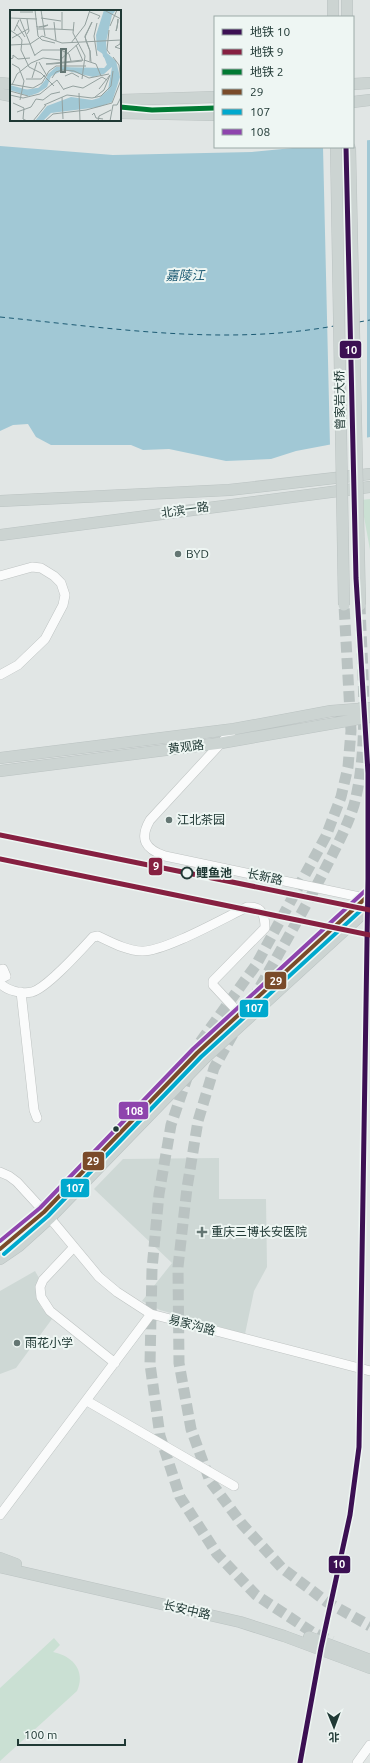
<svg xmlns="http://www.w3.org/2000/svg" width="370" height="1763" viewBox="0 0 370 1763" font-family="Ubuntu,'Noto Sans SC',sans-serif">
	<style>
		.built { fill: #ced8d5 }
		.green { fill: #cae0d3 }
		.water { fill: #a1c8d5 }
		.pier { fill: #e1e6e5 }
		.lines { fill: none; stroke-linecap: round; stroke-linejoin: round }
		.ferry { stroke: #1c5a73; stroke-width: 1; stroke-dasharray: 5 4; stroke-linecap: butt }
		.major-tunnel { stroke: #bac3c2; stroke-width: 11; stroke-dasharray: 11 5.5; stroke-linecap: butt }
		.minor-casing { stroke: #bec3c2; stroke-width: 10 }
		.major-casing { stroke: #bbc3c2; stroke-width: 12 }
		.minor { stroke: #fafbfb; stroke-width: 9 }
		.major { stroke: #ccd4d2; stroke-width: 11 }
		.major-bridge-casing { stroke: #bbc3c2; stroke-width: 12; stroke-linecap: butt }
		.major-bridge { stroke: #ccd4d2; stroke-width: 11 }
		.bus-1-casing { stroke: #eef6f3; stroke-width: 7 }
		.bus-2-casing { stroke: #eef6f3; stroke-width: 7 }
		.bus-3-casing { stroke: #eef6f3; stroke-width: 7 }
		.bus-1 { stroke: #7a4b2a; stroke-width: 4 }
		.bus-2 { stroke: #00a9ce; stroke-width: 4 }
		.bus-3 { stroke: #8e44ad; stroke-width: 4 }
		.metro-1-casing { stroke: #eef6f3; stroke-width: 8 }
		.metro-2-casing { stroke: #eef6f3; stroke-width: 8 }
		.metro-3-casing { stroke: #eef6f3; stroke-width: 8 }
		.metro-1 { stroke: #3c1053; stroke-width: 5 }
		.metro-2 { stroke: #862041; stroke-width: 5 }
		.metro-3 { stroke: #007a33; stroke-width: 5 }
		.poi-dot { fill: #647673; stroke: #eef6f3; stroke-width: 1.5 }
		.stop-dot { fill: #eef6f3; stroke: #203935; stroke-width: 2 }
		.bus-dot { fill: #203935; stroke: #eef6f3; stroke-width: 1.5 }
		.labels { text-anchor: middle; stroke-width: 4; stroke-linejoin: round; paint-order: stroke }
		.street-label { font-size: 12px; fill: #203935; stroke: #eef6f3 }
		.poi-label { font-size: 12px; fill: #203935; stroke: #eef6f3; text-anchor: start }
		.stop-label { font-size: 12px; font-weight: bold; fill: #203935; stroke: #eef6f3; text-anchor: start }
		.water-label { font-size: 13px; font-style: italic; fill: #1c5a73; stroke: #eef6f3 }
		.inset-river { fill: none; stroke: #a1c8d5; stroke-width: 2 }
		.inset-road { fill: none; stroke: #94a19f; stroke-width: 1 }
		.view { fill: #647673; fill-opacity: 0.15; stroke: #647673; stroke-width: 2 }
		.inset-edge { fill: none; stroke: #203935; stroke-width: 2 }
		.line-badge { stroke: #eef6f3; stroke-width: 1.5 }
		.badge-label { font-size: 11px; text-anchor: middle; font-weight: bold; fill: #fff }
	</style>
	<rect width="100%" height="100%" fill="#e1e6e5"/>
	<path class="built" d="M219 1158V1199H266L267 1267 254 1291 245 1334 160 1310 142 1301 172 1263 94 1189 123 1159Z
		M35 1271 39 1278 36 1287 37 1298 41 1307 52 1319 16 1368 0 1374V1291Z"/>
	<path class="green" d="M370 499V550L361 500Z
		M54 1638 60 1645 53 1652C73 1656 86 1671 77 1691L0 1761V1688Z"/>
	<path class="water" d="M370 140V437L296 451 271 459 226 461 169 449 143 450 131 445H51L36 437 28 424 13 425 0 431V146L113 155 252 152 303 147H353V142Z"/>
	<path class="pier" d="M367 138V440L330 446 323 147H353V140Z"/>
	<g class="lines">
		<path class="ferry" d="M0 317C111 328 223 346 334 326
			M359 322 370 320"/>
		<path class="major-tunnel" d="M252 1001C275 960 299 919 321 877 333 853 346 830 354 805 370 744 362 668 360 605
			M233 1034 214 1068 198 1121 187 1188 178 1267 179 1363 191 1429 210 1481 242 1524 282 1568 327 1602 370 1626
			M194 1057 198 1045 256 965 326 836 341 797 348 767 351 731 344 605
			M188 1075 171 1125 159 1194 152 1269 150 1364 160 1436 180 1497 217 1554 256 1595 312 1632 332 1641"/>
		<g class="minor-casing">
			<path id="minor" d="M0 576 32 567 41 568 54 576 61 583 65 595 63 605 45 639 18 665 0 675
				M234 729 150 820C139 839 145 849 165 856L370 899
				M0 970 3 969 6 976 0 979
				M0 983C7 991 22 994 32 992 47 988 81 950 93 937L98 936C111 942 127 951 142 951 164 952 224 918 247 907 262 906 265 915 265 928L213 981V985L240 1014
				M21 992 34 1110 37 1118
				M0 1172 9 1176 17 1182 50 1218 99 1277 117 1292 151 1314 370 1371
				M74 1247 43 1280 40 1287 41 1297 50 1311 115 1363
				M87 1401 234 1486
				M0 1515 151 1314
				M357 1763 370 1745"/>
		</g>
		<g class="major-casing">
			<path id="major" d="M333 0V17
				M347 0V17
				M0 83 11 84
				M353 84 370 83
				M0 94 11 96
				M120 100 215 97
				M353 102 370 100
				M120 113 215 115
				M0 501 229 490 370 474
				M0 535 370 487
				M0 758 234 729 331 711 370 708
				M0 771 221 743 370 717
				M0 1249 44 1212 197 1053 370 894
				M0 1259 19 1246 50 1218 204 1059 370 907
				M0 1558 16 1564
				M0 1567 240 1622 284 1636 370 1668
				M309 1637 370 1660"/>
		</g>
		<use href="#minor" class="minor"/>
		<use href="#major" class="major"/>
		<g class="major-bridge-casing">
			<path id="major-bridge" d="M336 147 344 605
				M350 147 360 605"/>
		</g>
		<use href="#major-bridge" class="major-bridge"/>
		<g class="bus-1-casing">
			<path id="bus-1" d="M0 1249 44 1212 197 1053 370 894"/>
		</g>
		<g class="bus-2-casing">
			<path id="bus-2" d="M4 1254 48 1216 201 1057 370 902"/>
		</g>
		<g class="bus-3-casing">
			<path id="bus-3" d="M0 1241 40 1208 193 1049 366 890"/>
		</g>
		<use href="#bus-1" class="bus-1"/>
		<use href="#bus-2" class="bus-2"/>
		<use href="#bus-3" class="bus-3"/>
		<g class="metro-1-casing">
			<path id="metro-1" d="M300 1763 321 1648 350 1515 359 1447 368 879V773L356 578 346 147"/>
		</g>
		<g class="metro-2-casing">
			<path id="metro-2" d="M0 835 370 910
				M0 859 370 935"/>
		</g>
		<g class="metro-3-casing">
			<path id="metro-3" d="M120 107 152 110 215 108"/>
		</g>
		<use href="#metro-1" class="metro-1"/>
		<use href="#metro-2" class="metro-2"/>
		<use href="#metro-3" class="metro-3"/>
	</g>
	<g class="poi-dot">
		<circle cx="178" cy="554" r="4"/>
		<circle cx="169" cy="820" r="4"/>
		<path d="M200 1226h4v4h4v4h-4v4h-4v-4h-4v-4h4z"/>
		<circle cx="17" cy="1343" r="4"/>
	</g>
	<circle class="stop-dot" cx="187" cy="873" r="5.5"/>
	<circle class="bus-dot" cx="116" cy="1129" r="3.5"/>
	<g class="labels">
		<g class="street-label">
			<text transform="translate(340 400) rotate(-91)" y="4">曾家岩大桥</text>
			<text transform="translate(185 510) rotate(-8)" y="4">北滨一路</text>
			<text transform="translate(186 747) rotate(-7)" y="4">黄观路</text>
			<text transform="translate(265 877) rotate(12)" y="4">长新路</text>
			<text transform="translate(192 1325) rotate(15)" y="4">易家沟路</text>
			<text transform="translate(187 1610) rotate(13)" y="4">长安中路</text>
		</g>
		<g class="poi-label">
			<text x="186" y="558">BYD</text>
			<text x="177" y="824">江北茶园</text>
			<text x="211" y="1236">重庆三博长安医院</text>
			<text x="25" y="1347">雨花小学</text>
		</g>
		<g class="stop-label">
			<text x="196" y="877">鲤鱼池</text>
		</g>
		<g class="water-label">
			<text transform="translate(185 275) rotate(-1)" y="5">嘉陵江</text>
		</g>
	</g>
	<g transform="translate(10 10)">
		<rect width="111" height="111" fill="#e1e6e5"/>
		<path d="M94 0H106L102 5 96 32 97 43 106 51 110 67 102 92 89 97 41 103 33 111H25L37 96 61 87 82 90 89 88 98 80 102 57 94 64 83 67 54 60 41 66 37 77 28 83 19 86 0 80V75L18 80 32 77 38 64 46 57 95 58 97 55 93 44 87 40 86 25Z" fill="#a1c8d5"/>
		<path class="inset-river" d="M91 30V20L98 4M91 33 94 46 104 56 107 64M56 58 70 61M92 62 100 53 98 45M39 67 49 58M13 81 29 79 37 70"/>
		<path class="inset-road" d="M25 0 28 26 32 30 45 33M31 0 35 26M40 0H72M94 0 111 9M10 2H23M52 2V19M80 2 90 6 88 9M0 8 27 9M31 8 51 11M10 9 25 46M17 9 19 21 17 24M108 9 107 18 106 21 108 12ZM44 12 46 31M64 12 63 23 75 46 72 69M87 13 84 26 87 46M7 15 15 27M27 16V17H33L36 16 38 15 29 17M100 16 107 0M27 19H45M45 19 64 20M0 20 10 27M99 20 97 40 100 44M4 21 9 10M9 26 12 30 11 40 19 57 31 63 44 76M111 26 110 34 105 37 111 39M2 28 18 19M61 33 75 15 80 0M0 35 20 34 32 26 52 33 111 30M66 35 73 51M25 45 32 40H51L59 44 61 51M33 48 50 50 69 33M0 49 3 48V45L8 49 20 48M74 50 86 54 91 66M72 51 42 54H36L73 50M80 51V41L76 31 75 26 82 12 75 27 80 41 81 52M29 52 37 66M2 54 9 58 14 71 10 90M55 66 62 63 69 67M22 68 27 52M42 68 46 62 52 60 64 61 79 68 99 64M16 69H31L35 65M47 70 54 80M0 74 23 78 32 73 39 61 46 56H76M2 75 7 64 21 53 33 48M54 79 63 76 73 78 92 67 97 70M0 81 18 86M69 83 70 111M0 85 13 88 30 84 47 70M52 87 53 109M85 87 94 80 100 65 89 79M3 93 14 98 13 109 17 111M34 95 57 85 82 88 91 86 101 76 103 61M7 102 21 97 26 89 33 90 41 84 50 82M82 105 84 103 86 108 93 109M23 111 36 95M35 111 43 104 76 100 102 93 111 70 109 55 103 47M88 111 89 106 101 100M100 111 103 95H107L111 87"/>
		<path class="view" d="M51 39H56L55 62H51Z"/>
		<rect width="111" height="111" class="inset-edge"/>
	</g>
	<g class="line-badge">
		<rect x="339" y="340" width="23" height="19" rx="4" fill="#3c1053"/>
		<rect x="148" y="857" width="15" height="19" rx="4" fill="#862041"/>
		<rect x="264" y="971" width="23" height="19" rx="4" fill="#7a4b2a"/>
		<rect x="239" y="999" width="30" height="19" rx="4" fill="#00a9ce"/>
		<rect x="118" y="1101" width="31" height="19" rx="4" fill="#8e44ad"/>
		<rect x="82" y="1151" width="23" height="20" rx="4" fill="#7a4b2a"/>
		<rect x="60" y="1178" width="30" height="20" rx="4" fill="#00a9ce"/>
		<rect x="328" y="1555" width="23" height="19" rx="4" fill="#3c1053"/>
	</g>
	<g class="badge-label">
		<text x="351" y="354">10</text>
		<text x="156" y="870">9</text>
		<text x="276" y="985">29</text>
		<text x="254" y="1012">107</text>
		<text x="134" y="1115">108</text>
		<text x="93" y="1165">29</text>
		<text x="75" y="1192">107</text>
		<text x="339" y="1568">10</text>
	</g>
	<rect x="214" y="16" width="140" height="132" fill="#eef6f3" stroke="#9caaa7"/>
	<rect x="222" y="29" width="20" height="6" fill="#3c1053" stroke="#9caaa7"/>
	<text x="250" y="36" font-size="12" fill="#203935">地铁 10</text>
	<rect x="222" y="49" width="20" height="6" fill="#862041" stroke="#9caaa7"/>
	<text x="250" y="56" font-size="12" fill="#203935">地铁 9</text>
	<rect x="222" y="69" width="20" height="6" fill="#007a33" stroke="#9caaa7"/>
	<text x="250" y="76" font-size="12" fill="#203935">地铁 2</text>
	<rect x="222" y="89" width="20" height="6" fill="#7a4b2a" stroke="#9caaa7"/>
	<text x="250" y="96" font-size="12" fill="#203935">29</text>
	<rect x="222" y="109" width="20" height="6" fill="#00a9ce" stroke="#9caaa7"/>
	<text x="250" y="116" font-size="12" fill="#203935">107</text>
	<rect x="222" y="129" width="20" height="6" fill="#8e44ad" stroke="#9caaa7"/>
	<text x="250" y="136" font-size="12" fill="#203935">108</text>
	<g transform="translate(334 1727) rotate(179)" stroke="#eef6f3" stroke-width="3" paint-order="stroke">
	<path d="M0-3L7 15L0 10L-7 15Z" fill="#203935"/>
	<text y="-6" font-size="11" font-weight="bold" text-anchor="middle" fill="#203935">北</text>
	</g>
	<path d="M18 1739v6h107v-6" fill="none" stroke="#203935" stroke-width="2"/>
	<text x="24" y="1739" font-size="12" fill="#203935" stroke="#eef6f3" stroke-width="3" paint-order="stroke">100 m</text>
</svg>
